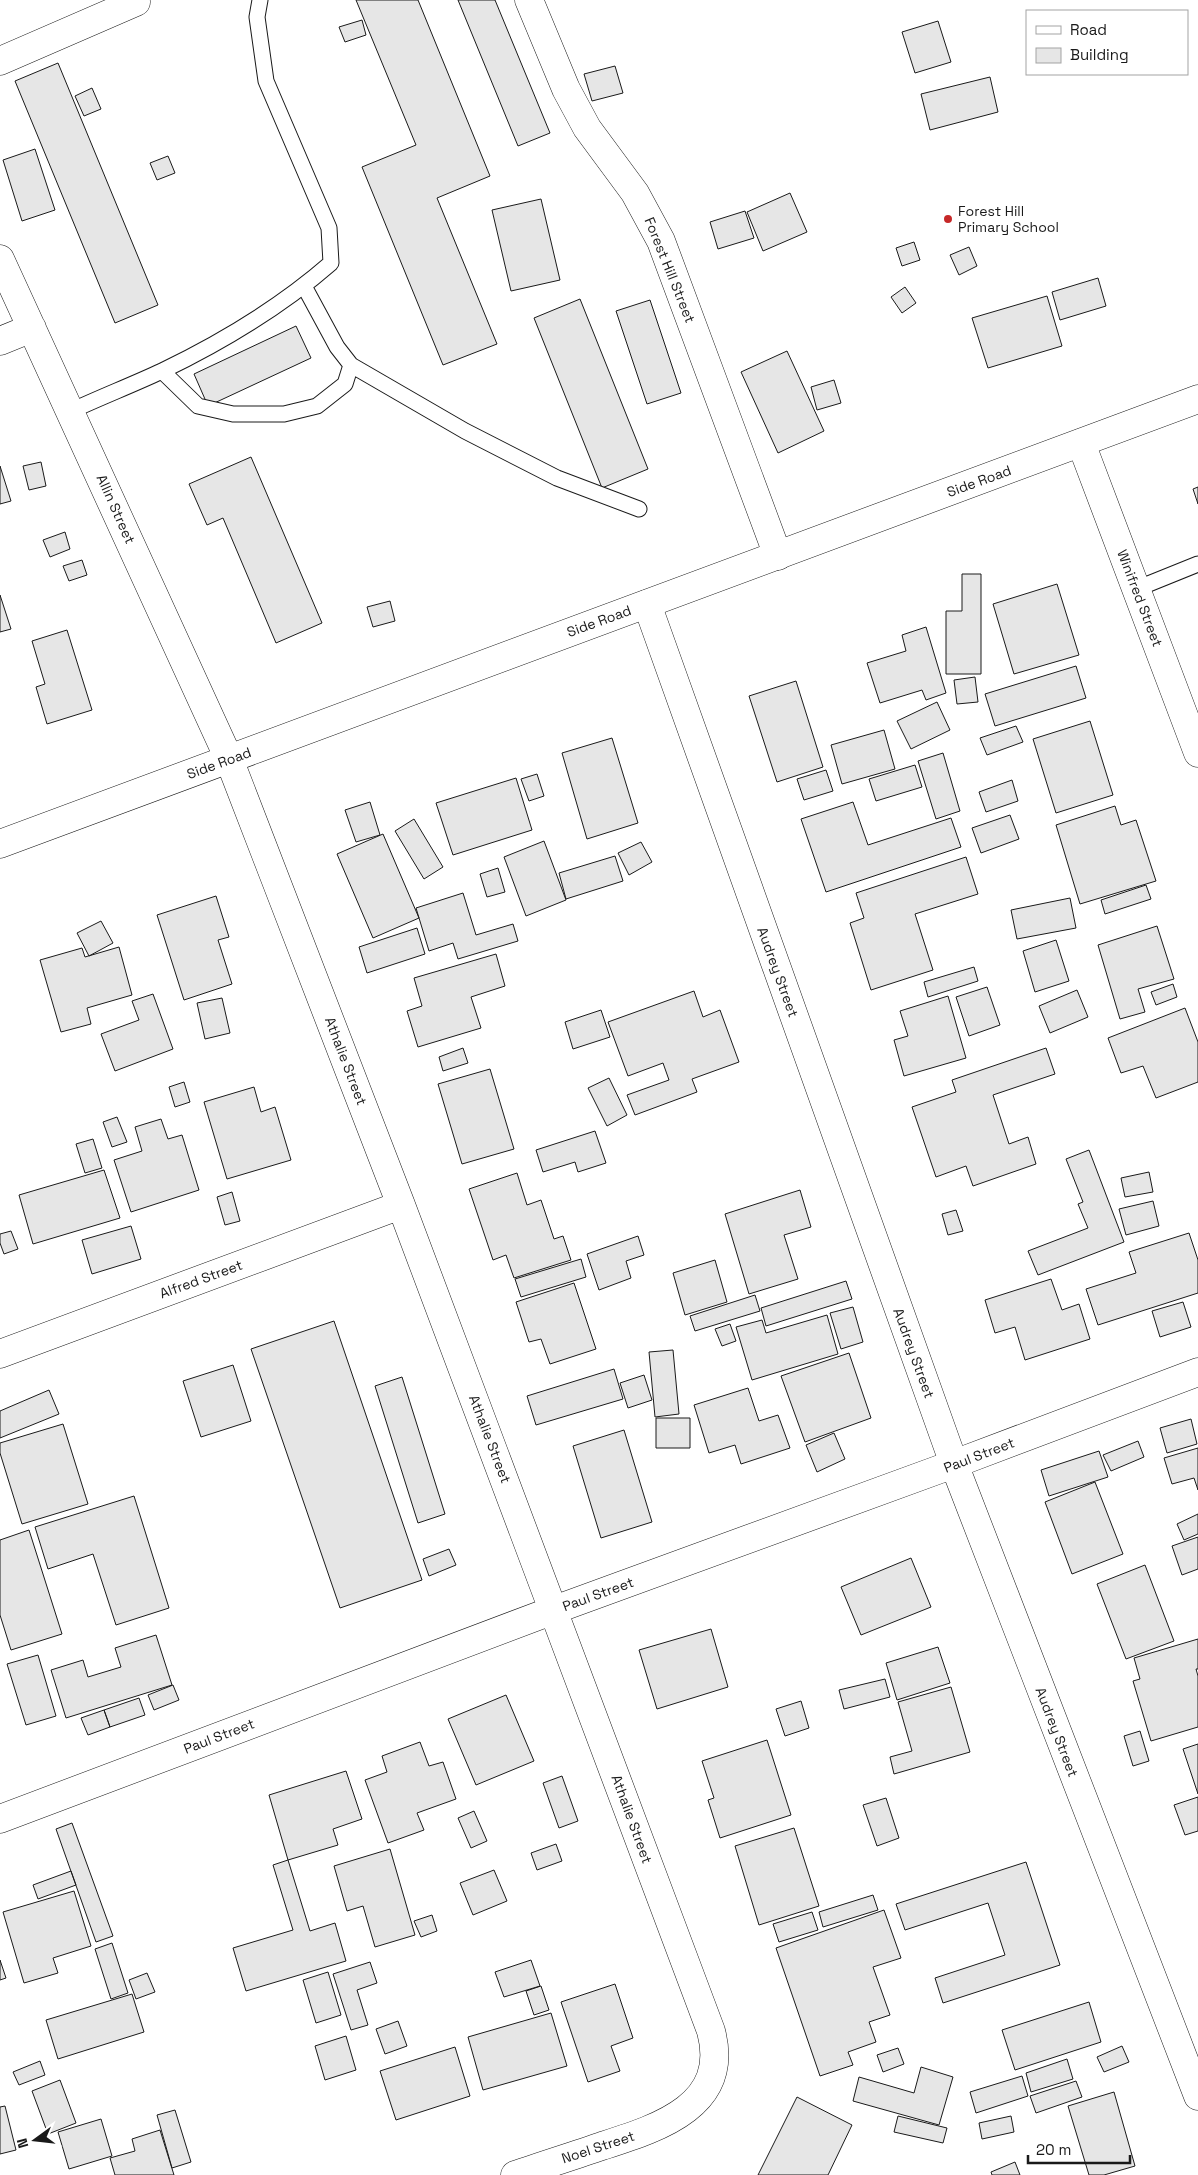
<svg xmlns="http://www.w3.org/2000/svg" width="1198" height="2175" viewBox="0 0 1198 2175" font-family="'Space Grotesk',sans-serif">
	<style>
		.building { fill: #e6e6e6; stroke: #1a1a1a }
		.lines { fill: none; stroke-linecap: round; stroke-linejoin: round }
		.lane-casing { stroke: #1a1a1a; stroke-width: 17 }
		.street-casing { stroke: #1a1a1a; stroke-width: 29 }
		.secondary-casing { stroke: #1a1a1a; stroke-width: 29 }
		.lane { stroke: #fff; stroke-width: 15 }
		.street { stroke: #fff; stroke-width: 28 }
		.secondary { stroke: #fff; stroke-width: 28 }
		.poi-dot { fill: #c62828; stroke: #fff; stroke-width: 2 }
		.labels { text-anchor: middle; stroke-width: 4; stroke-linejoin: round; paint-order: stroke }
		.poi-label { font-size: 14px; fill: #1a1a1a; stroke: #fff; text-anchor: start }
		.street-label { font-size: 14px; fill: #1a1a1a; stroke: #fff }
	</style>
	<rect width="100%" height="100%" fill="#fff"/>
	<path class="building" d="M356 0H418L490 176 437 198 497 344 443 365 362 167 416 145Z
		M458 0H495L550 133 518 146Z
		M362 20 366 35 345 42 339 27Z
		M938 21 951 62 915 73 902 32Z
		M58 63 158 305 115 323 15 81Z
		M615 66 623 93 592 101 584 74Z
		M990 77 998 112 930 130 921 94Z
		M92 88 101 109 84 116 75 96Z
		M35 149 55 210 22 221 3 160Z
		M168 156 175 173 157 180 150 163Z
		M790 193 807 232 763 251 747 212Z
		M541 199 560 280 511 291 492 210Z
		M745 211 754 238 718 249 710 222Z
		M914 242 920 260 902 266 896 248Z
		M969 247 977 266 959 275 950 255Z
		M1098 278 1106 306 1060 320 1052 292Z
		M905 287 916 303 902 313 891 297Z
		M1047 296 1062 346 988 368 972 318Z
		M580 299 648 469 602 488 534 318Z
		M650 300 681 393 647 404 616 311Z
		M296 326 311 358 208 406 194 374Z
		M787 351 824 431 778 453 741 372Z
		M834 380 841 403 817 410 811 387Z
		M251 457 322 623 276 643 223 518 207 525 189 484Z
		M41 462 46 486 29 490 23 466Z
		M0 466 11 501 0 504Z
		M1198 487V504L1193 489Z
		M65 532 70 549 50 557 43 540Z
		M82 560 87 575 69 581 63 566Z
		M962 574H981V674H946V611H962Z
		M1057 584 1079 655 1014 674 993 604Z
		M0 595 11 629 0 632Z
		M390 601 395 621 373 627 367 607Z
		M926 627 946 693 926 700 922 690 880 703 867 663 906 651 902 635Z
		M67 630 92 710 47 724 36 687 45 684 32 641Z
		M1076 666 1086 698 995 726 985 694Z
		M975 677 978 702 957 704 954 680Z
		M796 681 823 767 777 782 749 696Z
		M937 702 950 730 911 749 897 721Z
		M1090 721 1113 795 1056 813 1033 739Z
		M1016 726 1023 742 987 755 980 738Z
		M884 730 895 769 842 784 831 745Z
		M612 738 638 823 587 839 562 753Z
		M943 753 960 811 936 819 918 761Z
		M915 765 922 787 876 801 869 779Z
		M826 770 833 791 804 800 797 779Z
		M537 774 544 796 529 801 521 779Z
		M516 778 532 830 453 855 436 803Z
		M1012 780 1018 801 986 812 979 792Z
		M370 802 380 835 356 842 345 810Z
		M853 802 868 845 951 818 961 847 826 892 801 819Z
		M1115 806 1121 825 1136 820 1156 881 1080 904 1056 825Z
		M1010 815 1019 839 981 853 972 828Z
		M414 819 443 867 424 879 395 831Z
		M383 834 419 918 373 938 337 854Z
		M544 841 566 900 526 916 504 857Z
		M641 842 652 862 629 875 618 853Z
		M615 856 623 881 566 899 559 873Z
		M966 857 978 894 915 914 933 970 871 990 850 923 864 918 856 893Z
		M498 868 505 892 487 897 480 874Z
		M1146 885 1151 899 1105 914 1101 900Z
		M463 893 476 935 513 924 518 941 458 959 453 943 429 951 416 908Z
		M216 896 229 937 218 940 232 984 184 1000 157 915Z
		M1070 898 1076 928 1017 939 1011 910Z
		M101 921 113 943 89 956 77 933Z
		M1157 926 1174 979 1138 989 1145 1012 1120 1019 1098 945Z
		M417 928 425 954 367 973 359 947Z
		M1056 940 1069 981 1035 992 1023 951Z
		M119 947 132 995 87 1008 91 1024 61 1032 40 960 82 948 85 957Z
		M496 954 505 986 471 997 481 1028 418 1047 407 1011 422 1006 414 978Z
		M974 967 978 981 928 997 924 982Z
		M1173 984 1177 997 1156 1005 1151 992Z
		M987 987 1000 1025 969 1036 956 997Z
		M1077 990 1088 1017 1050 1033 1039 1006Z
		M694 991 703 1017 720 1010 739 1062 692 1079 697 1092 635 1115 627 1095 669 1080 663 1063 628 1076 608 1022Z
		M153 994 173 1049 115 1071 101 1034 139 1020 132 1001Z
		M948 996 966 1058 904 1076 894 1040 908 1036 900 1011Z
		M222 998 230 1033 205 1039 197 1003Z
		M1185 1008 1198 1042V1082L1156 1098 1143 1066 1121 1073 1108 1038Z
		M601 1010 610 1037 573 1049 565 1022Z
		M463 1048 468 1063 443 1071 439 1057Z
		M1046 1048 1055 1074 993 1095 1009 1144 1028 1137 1036 1164 973 1186 966 1166 936 1177 912 1107 956 1092 952 1080Z
		M490 1069 514 1149 462 1164 438 1084Z
		M609 1078 627 1115 607 1126 588 1088Z
		M184 1082 190 1102 175 1107 169 1087Z
		M254 1087 261 1112 275 1107 291 1160 227 1179 204 1102Z
		M117 1117 127 1142 112 1147 103 1122Z
		M161 1119 168 1139 182 1135 199 1190 131 1212 114 1160 142 1151 135 1127Z
		M595 1131 606 1163 578 1172 575 1162 543 1172 536 1150Z
		M93 1139 102 1168 85 1173 76 1144Z
		M1089 1150 1124 1242 1038 1275 1028 1251 1088 1228 1078 1204 1083 1202 1066 1159Z
		M104 1170 120 1218 33 1244 19 1195Z
		M1149 1172 1153 1192 1125 1197 1121 1178Z
		M517 1173 527 1205 541 1200 554 1239 563 1236 571 1260 514 1278 506 1255 493 1260 469 1189Z
		M800 1190 811 1227 784 1235 798 1279 749 1294 725 1214Z
		M232 1192 240 1221 225 1225 217 1197Z
		M1153 1201 1159 1226 1126 1235 1119 1209Z
		M956 1210 963 1231 948 1235 942 1214Z
		M131 1226 141 1259 92 1274 82 1240Z
		M11 1231 18 1249 4 1254 0 1243V1234Z
		M1189 1233 1198 1260V1293L1098 1325 1086 1289 1136 1273 1129 1252Z
		M638 1236 644 1255 626 1261 631 1278 599 1290 587 1254Z
		M581 1259 586 1277 521 1297 515 1279Z
		M715 1260 727 1302 685 1315 673 1273Z
		M1051 1279 1062 1310 1079 1304 1090 1339 1025 1360 1015 1327 995 1333 985 1300Z
		M846 1281 852 1299 766 1326 761 1308Z
		M574 1283 596 1349 550 1364 541 1339 529 1342 516 1302Z
		M755 1295 760 1311 695 1331 690 1316Z
		M1183 1302 1191 1327 1160 1337 1152 1311Z
		M853 1307 863 1342 841 1349 830 1313Z
		M827 1315 838 1354 752 1380 736 1327 762 1320 766 1333Z
		M334 1321 422 1580 340 1608 251 1349Z
		M730 1324 736 1341 722 1346 715 1329Z
		M673 1350 679 1414 655 1417 649 1352Z
		M849 1353 871 1418 805 1442 781 1376Z
		M233 1365 251 1421 201 1437 183 1381Z
		M614 1369 623 1399 536 1425 527 1396Z
		M644 1375 652 1400 628 1408 620 1383Z
		M402 1377 445 1514 418 1523 375 1386Z
		M748 1388 759 1421 778 1415 790 1448 741 1464 735 1445 709 1453 694 1405Z
		M49 1390 59 1414 0 1438V1411Z
		M656 1418H690V1448H656Z
		M1191 1419 1197 1444 1167 1453 1160 1428Z
		M63 1424 88 1504 22 1524 0 1453V1443Z
		M624 1430 652 1522 601 1538 573 1446Z
		M834 1433 845 1459 817 1472 806 1445Z
		M1138 1441 1144 1457 1111 1471 1103 1455Z
		M1198 1448V1490L1194 1478 1172 1484 1164 1458Z
		M1099 1451 1108 1477 1049 1496 1041 1470Z
		M1095 1482 1123 1554 1072 1574 1045 1502Z
		M134 1496 169 1608 116 1625 93 1554 48 1569 35 1527Z
		M1198 1514V1534L1184 1540 1177 1524Z
		M29 1530 62 1634 11 1650 0 1615V1540Z
		M1198 1537V1569L1182 1575 1172 1546Z
		M449 1549 456 1565 429 1576 423 1559Z
		M911 1558 931 1607 861 1635 841 1587Z
		M1145 1565 1174 1641 1126 1659 1097 1584Z
		M711 1629 728 1687 657 1709 639 1650Z
		M156 1635 172 1685 66 1718 51 1670 83 1660 88 1677 121 1667 115 1648Z
		M1198 1639V1669H1196L1198 1676V1727L1151 1741 1133 1681 1140 1679 1134 1658Z
		M938 1647 950 1683 897 1700 886 1663Z
		M38 1655 56 1716 26 1725 7 1664Z
		M885 1679 890 1697 844 1709 839 1690Z
		M173 1685 179 1700 154 1710 148 1695Z
		M951 1687 970 1752 894 1774 890 1757 912 1751 898 1702Z
		M506 1695 534 1761 476 1785 448 1719Z
		M139 1698 145 1715 110 1727 104 1710Z
		M801 1701 809 1728 785 1736 776 1709Z
		M104 1710 110 1727 88 1735 81 1718Z
		M1140 1731 1149 1761 1133 1766 1124 1736Z
		M767 1740 791 1815 720 1838 708 1800 714 1798 702 1761Z
		M420 1742 429 1766 443 1762 456 1799 417 1813 424 1830 388 1843 365 1780 387 1772 382 1756Z
		M1198 1744V1794L1183 1749Z
		M346 1771 362 1819 333 1829 338 1845 288 1860 269 1795Z
		M562 1776 578 1821 559 1828 543 1783Z
		M1198 1797V1831L1185 1835 1174 1805Z
		M886 1798 899 1838 877 1846 863 1805Z
		M474 1811 487 1841 471 1848 458 1818Z
		M72 1823 113 1936 96 1942 56 1829Z
		M794 1828 819 1906 759 1925 735 1846Z
		M556 1844 562 1861 537 1870 531 1853Z
		M390 1849 415 1935 375 1947 363 1906 347 1911 334 1866Z
		M288 1860 310 1931 335 1923 346 1961 246 1991 233 1948 293 1930 273 1865Z
		M1026 1862 1060 1965 943 2003 935 1978 1005 1955 988 1903 905 1930 896 1904Z
		M494 1870 507 1901 473 1915 460 1883Z
		M71 1871 76 1885 38 1899 33 1885Z
		M74 1891 91 1946 53 1958 58 1973 24 1983 3 1912Z
		M873 1895 878 1910 823 1927 819 1912Z
		M884 1910 901 1958 873 1967 890 2015 869 2022 876 2042 848 2052 853 2065 820 2076 776 1948Z
		M812 1912 818 1930 779 1942 773 1924Z
		M432 1915 437 1931 421 1937 414 1921Z
		M112 1943 128 1993 111 1999 95 1949Z
		M0 1960 6 1978 0 1980Z
		M531 1960 540 1986 504 1997 495 1972Z
		M370 1962 377 1983 357 1990 368 2025 351 2030 333 1974Z
		M328 1972 341 2015 316 2023 303 1980Z
		M147 1973 155 1992 136 1999 129 1980Z
		M615 1984 633 2038 611 2046 620 2071 588 2082 561 2002Z
		M541 1986 549 2010 534 2015 526 1991Z
		M132 1994 144 2032 58 2059 46 2020Z
		M1089 2002 1101 2042 1015 2070 1002 2030Z
		M551 2013 567 2066 483 2090 468 2037Z
		M398 2021 407 2046 385 2054 376 2029Z
		M346 2036 356 2070 325 2080 315 2046Z
		M1122 2046 1129 2062 1104 2072 1097 2057Z
		M455 2047 470 2096 396 2120 380 2071Z
		M898 2048 904 2064 883 2072 877 2055Z
		M1067 2059 1073 2079 1031 2092 1026 2073Z
		M40 2061 45 2075 19 2085 13 2072Z
		M921 2067 953 2077 939 2125 853 2101 859 2077 914 2093Z
		M1022 2076 1028 2096 976 2113 970 2092Z
		M60 2080 76 2123 48 2134 32 2091Z
		M1076 2081 1082 2097 1036 2113 1030 2096Z
		M1114 2092 1135 2166 1104 2175H1089L1068 2106Z
		M797 2097 852 2125 828 2175H758Z
		M5 2106 16 2150 0 2154V2107Z
		M175 2110 191 2162 172 2168 157 2115Z
		M898 2116 947 2128 943 2143 894 2132Z
		M1011 2116 1014 2132 982 2139 979 2123Z
		M101 2119 112 2156 69 2169 58 2132Z
		M160 2130 174 2175H115L110 2158 135 2151 132 2139Z
		M1015 2162 1020 2175H992L991 2172Z"/>
	<g class="lines">
		<g class="lane-casing">
			<path id="lane" d="M304 286 337 347 351 365 465 431 557 478 639 509
				M162 371 198 406 233 414H284L317 406 345 384 351 365
				M71 411C101 397 132 385 162 371 220 343 283 305 331 263L329 228 266 81 257 17 260 0
				M1136 589 1198 564"/>
		</g>
		<g class="street-casing">
			<path id="street" d="M529 0 566 89 587 128 635 193 661 241 778 556
				M0 61 136 2
				M0 259 229 759 401 1205 711 2031C731 2106 658 2128 602 2146 573 2156 544 2165 515 2175
				M0 341 32 328
				M1081 443 1198 753
				M647 604 954 1464 1198 2096
				M0 1354 401 1205
				M0 1819 554 1610 954 1464 1198 1372"/>
		</g>
		<g class="secondary-casing">
			<path id="secondary" d="M0 844 1198 399"/>
		</g>
		<use href="#lane" class="lane"/>
		<use href="#street" class="street"/>
		<use href="#secondary" class="secondary"/>
	</g>
	<circle class="poi-dot" cx="948" cy="219" r="5"/>
	<g class="labels">
		<g class="poi-label">
			<text x="958" y="216">Forest Hill<tspan x="958" dy="16">Primary School</tspan></text>
		</g>
		<g class="street-label">
			<text transform="translate(670 270) rotate(68)" y="5">Forest Hill Street</text>
			<text transform="translate(979 481) rotate(-20)" y="5">Side Road</text>
			<text transform="translate(116 509) rotate(66)" y="5">Allin Street</text>
			<text transform="translate(1140 598) rotate(69)" y="5">Winifred Street</text>
			<text transform="translate(599 621) rotate(-20)" y="5">Side Road</text>
			<text transform="translate(219 763) rotate(-20)" y="5">Side Road</text>
			<text transform="translate(778 972) rotate(70)" y="5">Audrey Street</text>
			<text transform="translate(346 1061) rotate(69)" y="5">Athalie Street</text>
			<text transform="translate(201 1279) rotate(-20)" y="5">Alfred Street</text>
			<text transform="translate(914 1353) rotate(70)" y="5">Audrey Street</text>
			<text transform="translate(490 1439) rotate(69)" y="5">Athalie Street</text>
			<text transform="translate(979 1455) rotate(-21)" y="5">Paul Street</text>
			<text transform="translate(598 1594) rotate(-20)" y="5">Paul Street</text>
			<text transform="translate(1057 1732) rotate(69)" y="5">Audrey Street</text>
			<text transform="translate(219 1736) rotate(-21)" y="5">Paul Street</text>
			<text transform="translate(632 1819) rotate(70)" y="5">Athalie Street</text>
			<text transform="translate(598 2147) rotate(-18)" y="5">Noel Street</text>
		</g>
	</g>
	<rect x="1026" y="10" width="162" height="65" fill="#ffffff" stroke="#a3a3a3"/>
	<rect x="1036" y="26" width="25" height="8" fill="#ffffff" stroke="#a3a3a3"/>
	<text x="1070" y="35" font-size="15" fill="#1a1a1a">Road</text>
	<rect x="1036" y="48" width="25" height="15" fill="#e6e6e6" stroke="#a3a3a3"/>
	<text x="1070" y="60" font-size="15" fill="#1a1a1a">Building</text>
	<g transform="translate(35 2140) rotate(255)" stroke="#ffffff" stroke-width="4" paint-order="stroke">
	<path d="M0-4L9 19L0 12L-9 19Z" fill="#1a1a1a"/>
	<text y="-8" font-size="14" font-weight="bold" text-anchor="middle" fill="#1a1a1a">N</text>
	</g>
	<path d="M1028 2155v8h102v-8" fill="none" stroke="#1a1a1a" stroke-width="2.5"/>
	<text x="1036" y="2155" font-size="15" fill="#1a1a1a" stroke="#ffffff" stroke-width="4" paint-order="stroke">20 m</text>
</svg>
